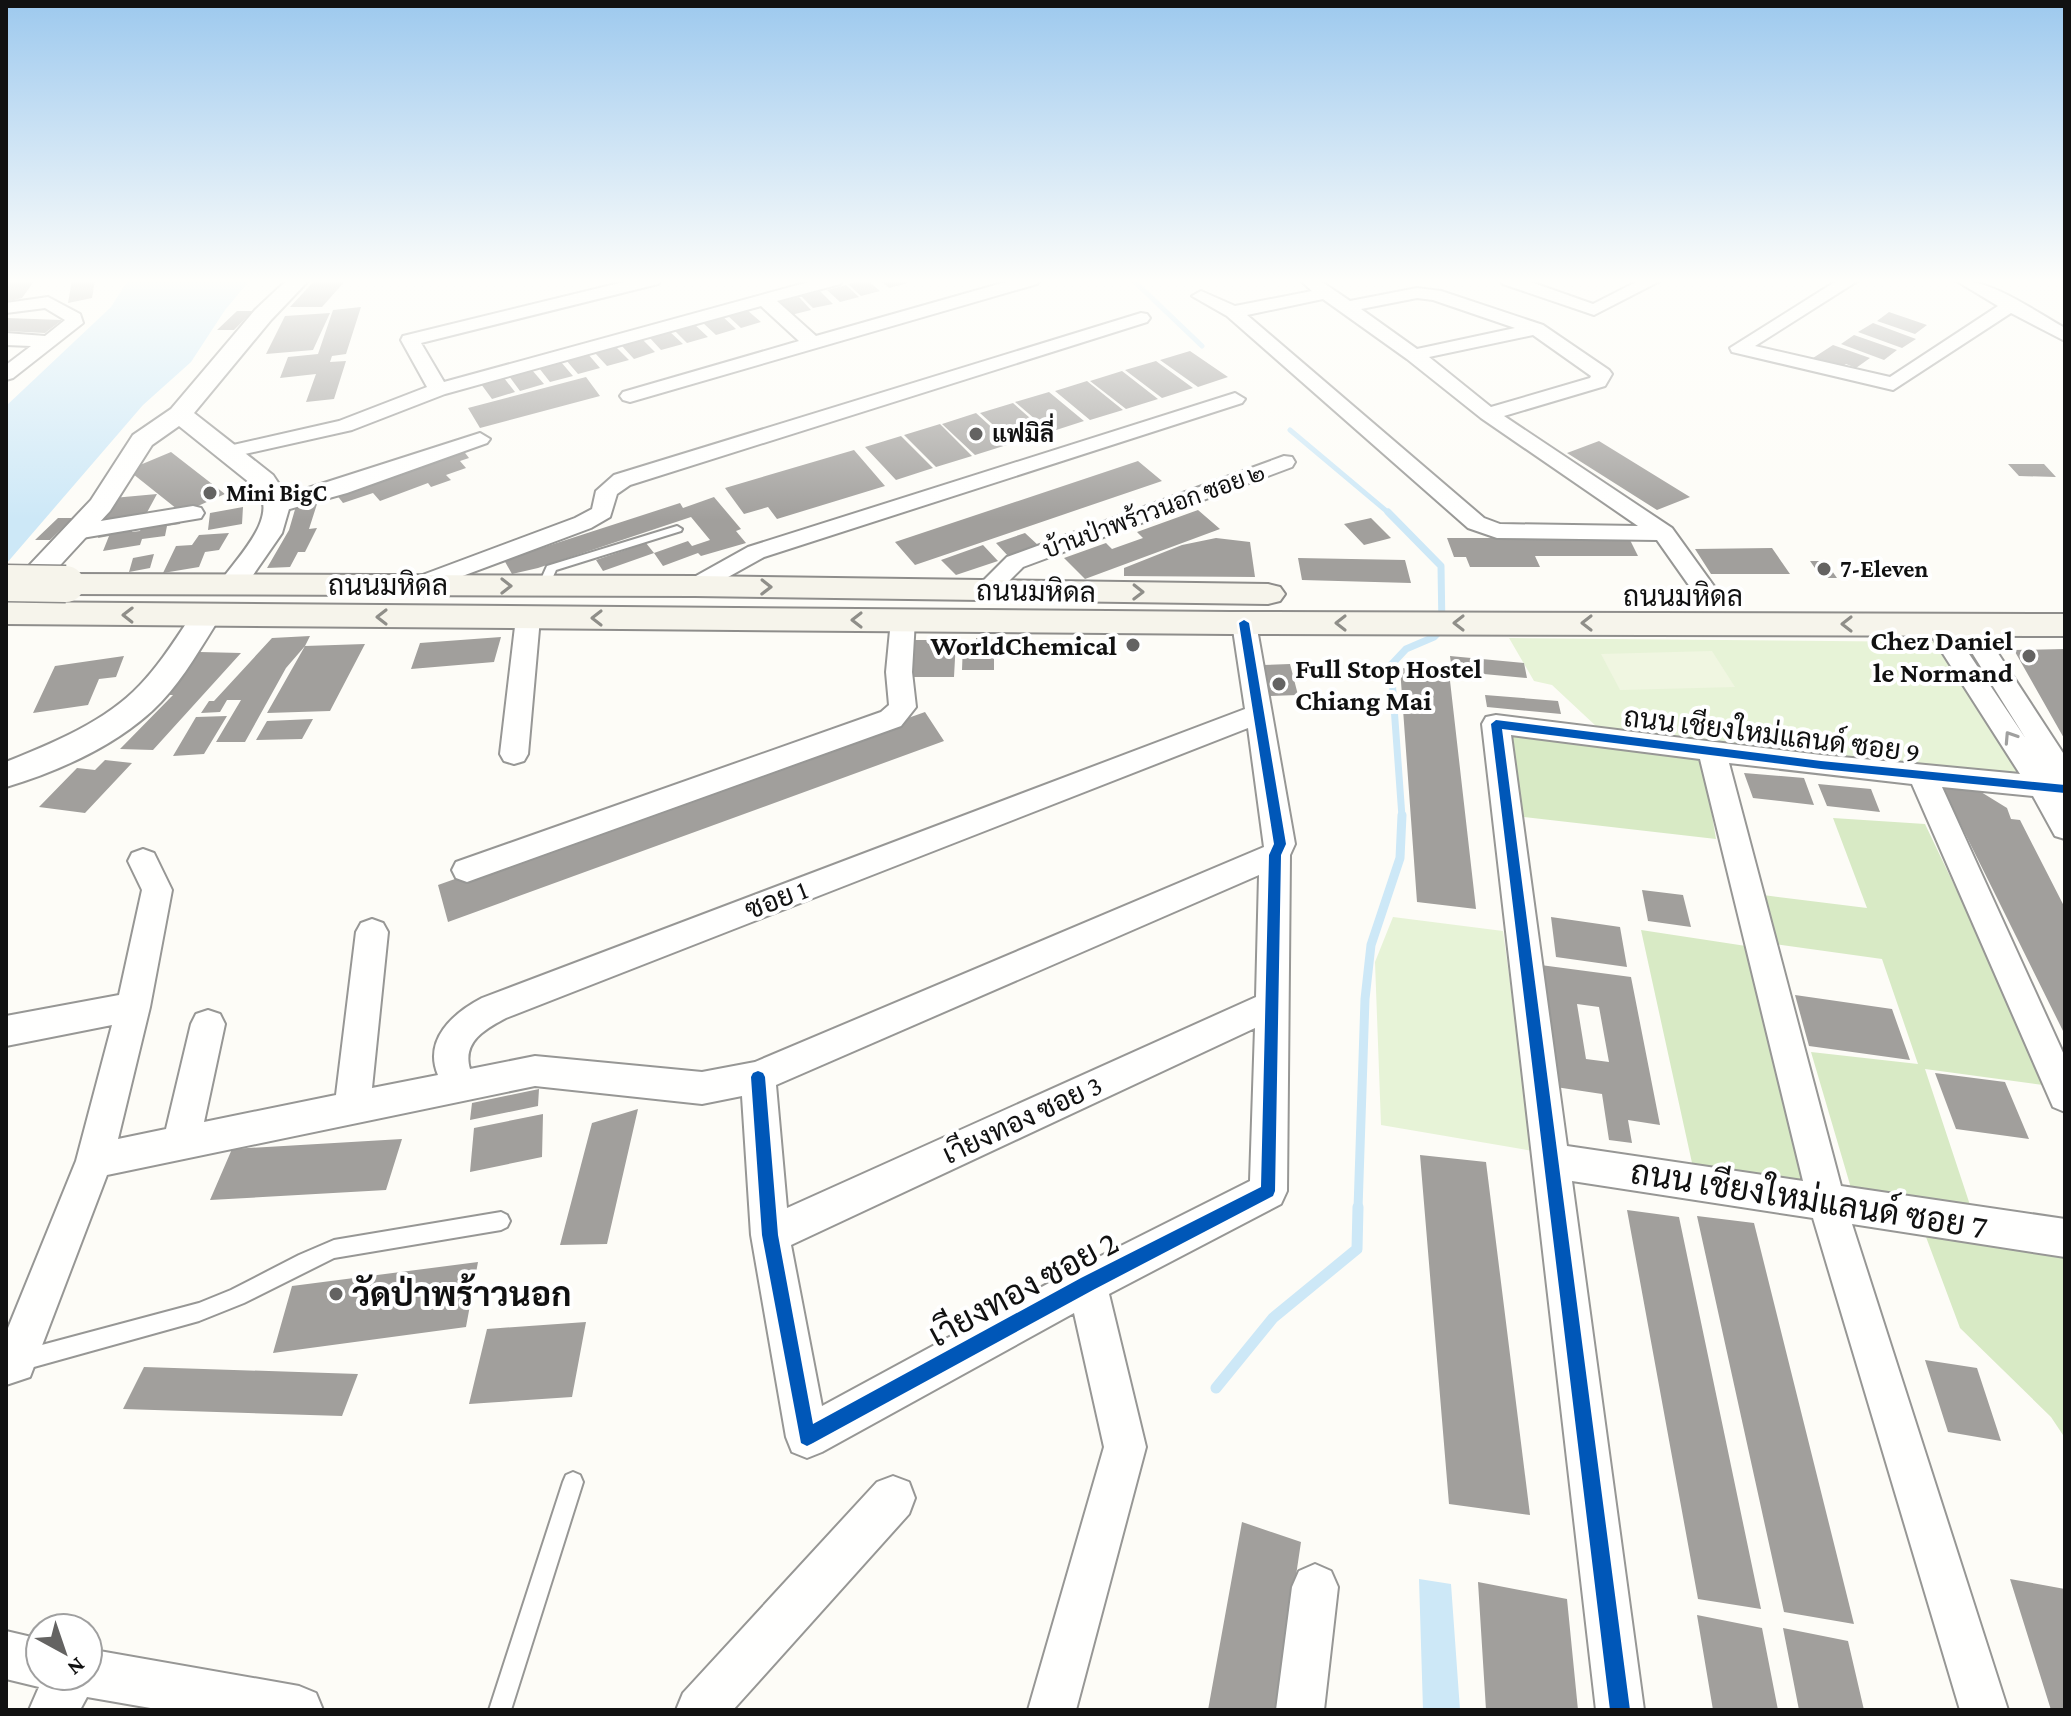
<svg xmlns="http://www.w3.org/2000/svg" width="2071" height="1716" viewBox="0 0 2071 1716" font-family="'Crimson Pro',Sarabun,serif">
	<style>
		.green { fill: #e7f3d7 }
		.forest { fill: #d8eac5 }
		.pitch { fill: #f0f6e1 }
		.water { fill: #cde8f7 }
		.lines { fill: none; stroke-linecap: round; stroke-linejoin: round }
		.stream-far3 { stroke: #cde8f7; stroke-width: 5 }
		.stream-far2 { stroke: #cde8f7; stroke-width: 7 }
		.stream-far1 { stroke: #cde8f7; stroke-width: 9 }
		.stream { stroke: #cde8f7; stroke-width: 11 }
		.building { fill: #a19f9c; fill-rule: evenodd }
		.service-casing { stroke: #979795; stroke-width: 4 }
		.minor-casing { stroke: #979795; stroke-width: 4 }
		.tertiary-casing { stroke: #979795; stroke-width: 4 }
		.secondary-casing { stroke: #8e8d8b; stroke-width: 4 }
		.service { fill: #fffffe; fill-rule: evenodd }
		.minor { fill: #fffffe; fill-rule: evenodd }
		.tertiary { fill: #fffffe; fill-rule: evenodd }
		.secondary { fill: #f6f4eb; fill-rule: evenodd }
		.secondary-bridge-casing { stroke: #8e8d8b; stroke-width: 39; stroke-linecap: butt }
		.secondary-bridge { stroke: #f6f4eb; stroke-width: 36 }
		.cycleway-casing { stroke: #fff; stroke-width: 5 }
		.cycleway { fill: #0057b8; fill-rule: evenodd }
		.oneway { stroke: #8f8e89 }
		.oneway2 { stroke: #a0a09f }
		.poi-dot { fill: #646362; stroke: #fff; stroke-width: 3 }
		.labels { text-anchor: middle; stroke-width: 8; stroke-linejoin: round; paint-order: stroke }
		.far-poi-label { font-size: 24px; font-weight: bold; fill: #111; stroke: #fff; text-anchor: start }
		.far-street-label { font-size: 24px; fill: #111; stroke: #fff }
		.street-label { font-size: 28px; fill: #111; stroke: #fff }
		.poi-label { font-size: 28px; font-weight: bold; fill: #111; stroke: #fff; text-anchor: end }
		.near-street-label { font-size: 34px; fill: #111; stroke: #fff }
		.near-poi-label { font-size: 34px; font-weight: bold; fill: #111; stroke: #fff; text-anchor: start }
	</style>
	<rect width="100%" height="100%" fill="#fdfcf7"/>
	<path class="green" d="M1509 638 1936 642 2024 778 1714 746 1597 727 1552 685 1534 681Z
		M1393 917 1503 931 1533 1151 1381 1125 1375 962Z"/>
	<path class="forest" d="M1507 731 1702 756 1716 839 1523 817Z
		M1833 818 1925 824 2050 1086 1925 1069 1970 1205 1851 1188 1811 1052 1918 1064 1882 959 1775 944 1763 895 1867 908Z
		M1641 930 1746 946 1811 1189 1694 1172Z
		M1926 1237 2065 1253V1438L2051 1417 1960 1328Z"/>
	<path class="pitch" d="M1712 651 1735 687 1620 690 1601 654Z"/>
	<path class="water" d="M128 280H250L225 310 191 362 143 405 6 564V406L111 307Z
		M1419 1579 1451 1584 1460 1710H1423Z"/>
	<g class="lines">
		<path class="stream-far3" d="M1133 280 1202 346
			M1290 430 1390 514"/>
		<path class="stream-far2" d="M1388 512 1441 566 1442 629 1434 637 1406 649 1391 665 1402 817"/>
		<path class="stream-far1" d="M1358 1209 1365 999 1371 945 1400 858 1402 815"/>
		<path class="stream" d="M1216 1388 1273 1318 1357 1249 1358 1207"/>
	</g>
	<path class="building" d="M9 280H35L22 298 6 302Z
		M72 280H95L92 298 68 303Z
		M315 280H346L322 307H290Z
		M865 280H867L880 291 861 296 848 284Z
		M880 280H904L908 283 889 288Z
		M846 285 859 297 840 302 827 290Z
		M820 291 833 304 813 308 801 296Z
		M799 297 811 310 791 315 779 302Z
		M361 307 346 354 332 356 330 362 346 361 334 399 306 402 316 374 280 378 288 357 318 354 333 310Z
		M747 310 761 322 741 328 727 315Z
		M237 311H253L234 330H217Z
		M1889 312 1927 325 1915 334 1877 321Z
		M330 313 313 350 266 354 285 316Z
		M722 316 736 329 716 335 702 322Z
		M6 318 62 320 45 333 6 331Z
		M1873 323 1916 339 1902 348 1858 332Z
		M694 324 708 337 687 343 674 330Z
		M669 331 683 344 661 350 649 337Z
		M1854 335 1897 350 1884 360 1841 344Z
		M642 339 655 352 634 359 621 345Z
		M1833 345 1870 358 1856 368 1846 364 1839 368 1813 358Z
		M616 347 629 360 607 366 595 353Z
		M1190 351 1228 377 1198 387 1160 360Z
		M588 354 600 368 578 374 566 360Z
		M1156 361 1193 388 1162 398 1125 370Z
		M561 362 573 376 550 382 539 368Z
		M532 370 544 384 520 391 509 376Z
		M1122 371 1158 399 1126 409 1090 381Z
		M586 377 600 396 480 428 468 408Z
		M504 378 515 392 492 399 481 384Z
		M1087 381 1123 410 1090 420 1055 391Z
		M1049 392 1084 421 1050 432 1015 402Z
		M1013 403 1047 433 1013 443 980 413Z
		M976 413 1010 444 975 455 942 424Z
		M940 424 972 456 936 467 904 435Z
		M901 436 933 468 896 480 865 447Z
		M1599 441 1690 497 1657 510 1567 453Z
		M462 449 469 458 460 461 466 468 446 475 451 480 431 487 428 483 380 501 373 493 343 503 336 494Z
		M854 450 885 486 777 519 768 507 744 514 725 488Z
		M171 452 225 494 182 513 128 470Z
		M1138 461 1162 481 915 565 895 542Z
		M2008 464H2044L2056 477 2019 476Z
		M157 494 144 518 99 522 113 498Z
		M714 497 741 529 736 531 746 543 701 556 698 553 663 566 654 553 688 541 692 546 710 540 691 517 538 568 512 574 504 560 680 503 683 508Z
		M317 504 309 529 317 528 305 552H298L290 567 267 568 289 530 296 506Z
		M243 507 242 524 208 530 210 513Z
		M1198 510 1220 529 1085 579 1064 558 1106 543 1112 549 1143 538 1137 532Z
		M182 516 180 524 167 526 165 536 142 539 140 545 103 551 109 536 98 538 101 530 134 525 132 532 140 531 143 523Z
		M58 518H73L50 540H35Z
		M1371 518 1391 538 1364 545 1344 524Z
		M229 533 219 550 205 552 199 567 163 573 176 546 192 545 199 535Z
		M1025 533 1039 546 1009 557 996 543Z
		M1216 538 1250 542 1255 577 1124 576V568L1182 545Z
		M1447 538H1629L1638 556H1535L1540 567H1470L1466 557H1454Z
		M646 543 654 553 603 571 596 560Z
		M983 545 998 561 956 575 941 560Z
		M1772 548 1790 574H1711L1695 549Z
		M154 554 150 568 129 572 133 558Z
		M1298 558 1405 560 1411 583 1302 580Z
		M1810 561H1825L1837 578H1822Z
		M310 636 305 646 365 644 330 711 267 713 305 646 286 668 245 742H216L241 700H227L220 712 201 713 209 701H214L272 638Z
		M501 637 494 662 411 669 420 643Z
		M976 638 1012 642V656L994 657V670H962L963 643H976Z
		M907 640H956L954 677H904Z
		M2065 649V740L2014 650Z
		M200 652 241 653 153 750 120 749 173 695H167Z
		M124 656 116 677 99 679 88 705 33 713 55 666Z
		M1450 656 1524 663 1527 678 1452 671Z
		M1290 664 1298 695 1269 696 1262 665Z
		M1400 668 1449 672 1476 909 1417 902Z
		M1485 695 1558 701 1561 714 1487 707Z
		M925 712 944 741 448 922 438 885Z
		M227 716 204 754 173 756 196 717Z
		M313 719 302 739 256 740 267 721Z
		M105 760 132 763 85 813 39 807 77 768 95 770Z
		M1744 773 1804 778 1814 805 1753 798Z
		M1939 781 1968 784 2007 808 2011 819 2020 820 2065 908V1035Z
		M1818 784 1871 789 1880 812 1827 806Z
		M1642 890 1683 895 1691 927 1648 921Z
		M1551 917 1620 927 1627 967 1556 957Z
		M1533 964 1631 977 1660 1125 1628 1120 1632 1143 1609 1140 1602 1094 1549 1086ZM1577 1004 1599 1007 1609 1062 1586 1059Z
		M1795 995 1892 1009 1910 1060 1809 1046Z
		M1935 1073 2005 1082 2029 1139 1956 1129Z
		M539 1089 538 1106 470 1120 472 1103Z
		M638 1109 607 1244 560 1245 592 1123Z
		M543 1114 542 1157 470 1172 474 1128Z
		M402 1139 386 1190 210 1200 232 1149Z
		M1420 1155 1486 1162 1530 1515 1449 1504Z
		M1627 1210 1679 1217 1761 1609 1698 1599Z
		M1697 1216 1754 1223 1854 1624 1784 1612Z
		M478 1262 466 1327 273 1353 292 1286Z
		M586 1322 572 1397 469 1404 487 1329Z
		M1925 1360 1977 1368 2001 1441 1948 1432Z
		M144 1367 358 1374 342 1416 123 1409Z
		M1242 1522 1301 1542 1276 1710H1208Z
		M2010 1579 2065 1589V1710H2051Z
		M1478 1582 1567 1599 1578 1710H1486Z
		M1697 1615 1762 1628 1778 1710H1713Z
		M1783 1628 1848 1641 1864 1710H1799Z"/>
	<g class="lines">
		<g class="service-casing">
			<path id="service" d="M677 526 682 529 681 531 556 570 548 588 544 589 538 586 547 566Z
				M501 1212 507 1215 510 1221 507 1227 501 1230 334 1258 244 1303 199 1321 23 1370 16 1367 13 1360 16 1353 23 1350 199 1303 231 1290 299 1255 334 1240Z
				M573 1472 580 1475 583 1482 511 1710H489L563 1482 566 1475Z"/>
		</g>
		<g class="minor-casing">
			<path id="minor" d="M632 280H661L658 284 421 343 444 382 816 280H843L840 284 777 301 816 336 1013 280H1040L1037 284 630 402 623 400 620 396 623 392 799 341 761 306 445 394 352 430 227 458 216 452 220 448 339 421 427 387 401 340 403 336Z
				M1300 280H1319L1350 301 1417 288 1441 291 1543 325 1609 370 1612 374 1605 386 1504 416 1672 528 1721 596 1718 601H1700L1657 540 1497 538 1468 528 1227 316 1192 296 1201 291 1235 306 1312 291ZM1417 298 1433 300 1515 328 1417 349 1361 309ZM1323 299 1407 359 1481 418 1638 526 1500 524 1484 518 1247 315ZM1533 335 1591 376 1590 378 1491 407 1429 357Z
				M1500 280H1525L1593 304 1640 280H1662L1594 315 1503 284Z
				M1838 280H1859L1755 346 1890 377 1998 306 1955 280C1993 280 2031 309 2065 328V341L2011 313 1893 390 1732 352 1730 348Z
				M48 297 80 314 83 323 13 378 6 380V365L31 346 6 345V333L45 336 65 320 45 308 6 313V303Z
				M1141 313 1147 314 1150 318 1147 322 630 485 617 494 610 517 591 528 425 590H409L405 585 409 580 575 518 592 509 596 491 614 475Z
				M1235 393 1245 399 1242 403 764 557 703 591H687L683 586 687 581 748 547Z
				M480 433 490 439 487 443 347 493 279 512 268 505 271 500Z
				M1284 456 1292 457 1295 462 1292 467 1023 567 995 595H977L974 590 1007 557Z
				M193 506 201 508 204 513 201 518 76 539 68 537 65 532 68 527 76 525Z
				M528 610 537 612 540 618 528 754 524 761 514 764 504 761 500 754 516 618 519 612Z
				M903 612 912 614 915 620 912 672 916 707 901 726 478 878 467 882 456 878 452 870 456 862 881 712 889 705 886 672 891 620 894 614Z
				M1244 615 1253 617 1256 623 1295 844 1290 855 1287 1191 1281 1204 1109 1294 1146 1447 1076 1710H1028L1104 1447 1074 1313 822 1452 807 1458 792 1452 786 1437 751 1235 742 1096 702 1104 535 1086 107 1175 30 1377 6 1385V1333L76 1161 112 1025 6 1046V1016L119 995 142 890 128 861 132 853 143 849 154 853 172 890 150 1007 118 1139 166 1129 191 1024 196 1014 208 1010 220 1014 225 1024 204 1122 336 1095 356 932 361 923 372 919 383 923 388 932 372 1088 438 1075C423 1040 453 1013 482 998L1245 709 1232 623 1235 617ZM1248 728 1264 847 755 1062 702 1072 535 1056 470 1069C462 1042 485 1029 506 1018ZM1259 875 1256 997 787 1208 776 1085ZM1255 1028 1250 1181 1073 1270 822 1406 791 1245Z
				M1936 616 1945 618 2026 739 1954 624 1957 618H1975L2065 756V839L2055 836 2033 796 1942 787 2065 1057V1112L2053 1107 1912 784 1729 763 1841 1186 2065 1219V1257L1852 1224 2008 1710H1960L1813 1218 1572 1181 1644 1710H1596L1482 724 1486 717 1496 715 1821 755 2020 774 1924 624 1927 618ZM1511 735 1700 759 1803 1181 1567 1146Z
				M893 1476 909 1482 915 1498 909 1514 733 1710H676L683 1693 877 1482Z
				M1315 1564 1331 1571 1338 1587 1324 1710H1276L1292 1587 1299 1571Z
				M6 1631 40 1639V1676H88V1649L299 1686 316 1693 323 1710H162L87 1697 80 1710H29L39 1687 6 1679Z"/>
		</g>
		<g class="tertiary-casing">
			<path id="tertiary" d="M287 280H309L271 320 194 413 273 475 291 502 282 533 242 591 232 594 222 591 218 585C234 560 283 516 255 487L179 426 152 445 110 511 16 613 6 616V590L91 500 133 435 171 409 255 310Z
				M206 607 216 609 221 616C202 645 185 677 161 702 122 743 60 771 6 787V762C53 743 105 722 140 685 162 662 178 635 196 609Z"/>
		</g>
		<g class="secondary-casing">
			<path id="secondary" d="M66 574 695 576 1268 584 1280 587 1285 594 1280 601 1268 604 695 596 66 594 54 591 49 584 54 577Z
				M6 602 1230 612 2065 614V636L1230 634 6 624Z"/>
		</g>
		<use href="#service" class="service"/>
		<use href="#minor" class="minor"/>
		<use href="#tertiary" class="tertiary"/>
		<use href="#secondary" class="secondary"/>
		<g class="secondary-bridge-casing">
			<path id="secondary-bridge" d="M6 583 66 584"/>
		</g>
		<use href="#secondary-bridge" class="secondary-bridge"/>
		<g class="cycleway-casing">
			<path id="cycleway" d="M1244 620 1249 623 1286 844 1281 855 1275 1191 1273 1196 1093 1290 813 1443 807 1446 801 1443 762 1235 751 1077 753 1073 758 1071 763 1073 765 1077 778 1235 813 1424 1081 1278 1261 1187 1269 855 1274 844 1239 623Z
				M1496 720 1821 761 2065 785V793L1821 769 1502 729 1630 1710H1610L1491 724Z"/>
		</g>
		<use href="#cycleway" class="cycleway"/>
	</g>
	<defs><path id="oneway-chevron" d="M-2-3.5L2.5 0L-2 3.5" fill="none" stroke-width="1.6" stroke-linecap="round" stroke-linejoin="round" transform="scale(2)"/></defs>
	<g class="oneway">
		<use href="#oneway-chevron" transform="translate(506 586)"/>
		<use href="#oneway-chevron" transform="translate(766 587) rotate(1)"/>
		<use href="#oneway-chevron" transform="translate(1138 592) rotate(1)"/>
		<use href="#oneway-chevron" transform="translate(128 615) rotate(-179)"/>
		<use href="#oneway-chevron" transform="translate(382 617) rotate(-180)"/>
		<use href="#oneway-chevron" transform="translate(597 618) rotate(-180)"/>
		<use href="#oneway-chevron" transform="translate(857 620) rotate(-180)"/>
		<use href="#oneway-chevron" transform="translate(1341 623) rotate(180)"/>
		<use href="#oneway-chevron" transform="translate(1459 623) rotate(-180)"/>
		<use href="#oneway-chevron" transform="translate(1587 623) rotate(-180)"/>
		<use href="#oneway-chevron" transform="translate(1847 624) rotate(-180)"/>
	</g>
	<use class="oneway2" href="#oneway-chevron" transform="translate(2010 737) rotate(-123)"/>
	<linearGradient id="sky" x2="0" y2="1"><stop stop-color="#9dc9ee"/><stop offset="0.54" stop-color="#fefefb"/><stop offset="1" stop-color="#fefefb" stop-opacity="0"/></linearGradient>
	<rect width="2071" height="520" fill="url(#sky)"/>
	<g class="poi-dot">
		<circle cx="976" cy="434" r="8"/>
		<circle cx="210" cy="493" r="8"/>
		<circle cx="1824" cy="569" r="8"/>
		<circle cx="1133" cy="645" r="8"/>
		<circle cx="2029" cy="656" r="8"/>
		<circle cx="1279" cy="684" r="8"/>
		<circle cx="336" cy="1294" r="8"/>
	</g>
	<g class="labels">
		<g class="far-poi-label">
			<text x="992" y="442">แฟมิลี่</text>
			<text x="226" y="501">Mini BigC</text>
			<text x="1840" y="577">7-Eleven</text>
		</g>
		<g class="far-street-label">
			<text transform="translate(1154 511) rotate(-20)" y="8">บ้านป่าพร้าวนอก ซอย ๒</text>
		</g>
		<g class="street-label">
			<text x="388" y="595">ถนนมหิดล</text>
			<text transform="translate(1036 591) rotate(1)" y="10">ถนนมหิดล</text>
			<text x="1683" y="606">ถนนมหิดล</text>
			<text transform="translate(1772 734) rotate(7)" y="10">ถนน เชียงใหม่แลนด์ ซอย 9</text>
			<text transform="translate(776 899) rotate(-21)" y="10">ซอย 1</text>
			<text transform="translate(1022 1119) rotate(-25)" y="10">เาียงทอง ซอย 3</text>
		</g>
		<g class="poi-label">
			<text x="2013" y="650">Chez Daniel<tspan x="2013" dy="32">le Normand</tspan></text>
			<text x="1117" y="655">WorldChemical</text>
			<text x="1295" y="678" text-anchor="start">Full Stop Hostel<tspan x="1295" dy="32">Chiang Mai</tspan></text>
		</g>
		<g class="near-street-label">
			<text transform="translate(1809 1199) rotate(9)" y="12">ถนน เชียงใหม่แลนด์ ซอย 7</text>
			<text transform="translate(1023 1288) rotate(-28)" y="12">เาียงทอง ซอย 2</text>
		</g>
		<g class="near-poi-label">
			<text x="352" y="1306">วัดป่าพร้าวนอก</text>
		</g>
	</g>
	<rect width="2071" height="1716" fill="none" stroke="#111111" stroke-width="16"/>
	<g transform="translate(64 1652) rotate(140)"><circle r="38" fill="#ffffff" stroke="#a0a0a0" stroke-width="2"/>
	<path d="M0-6L14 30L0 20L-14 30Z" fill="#646362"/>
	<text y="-12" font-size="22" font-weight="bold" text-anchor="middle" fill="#111111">N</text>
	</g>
</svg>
